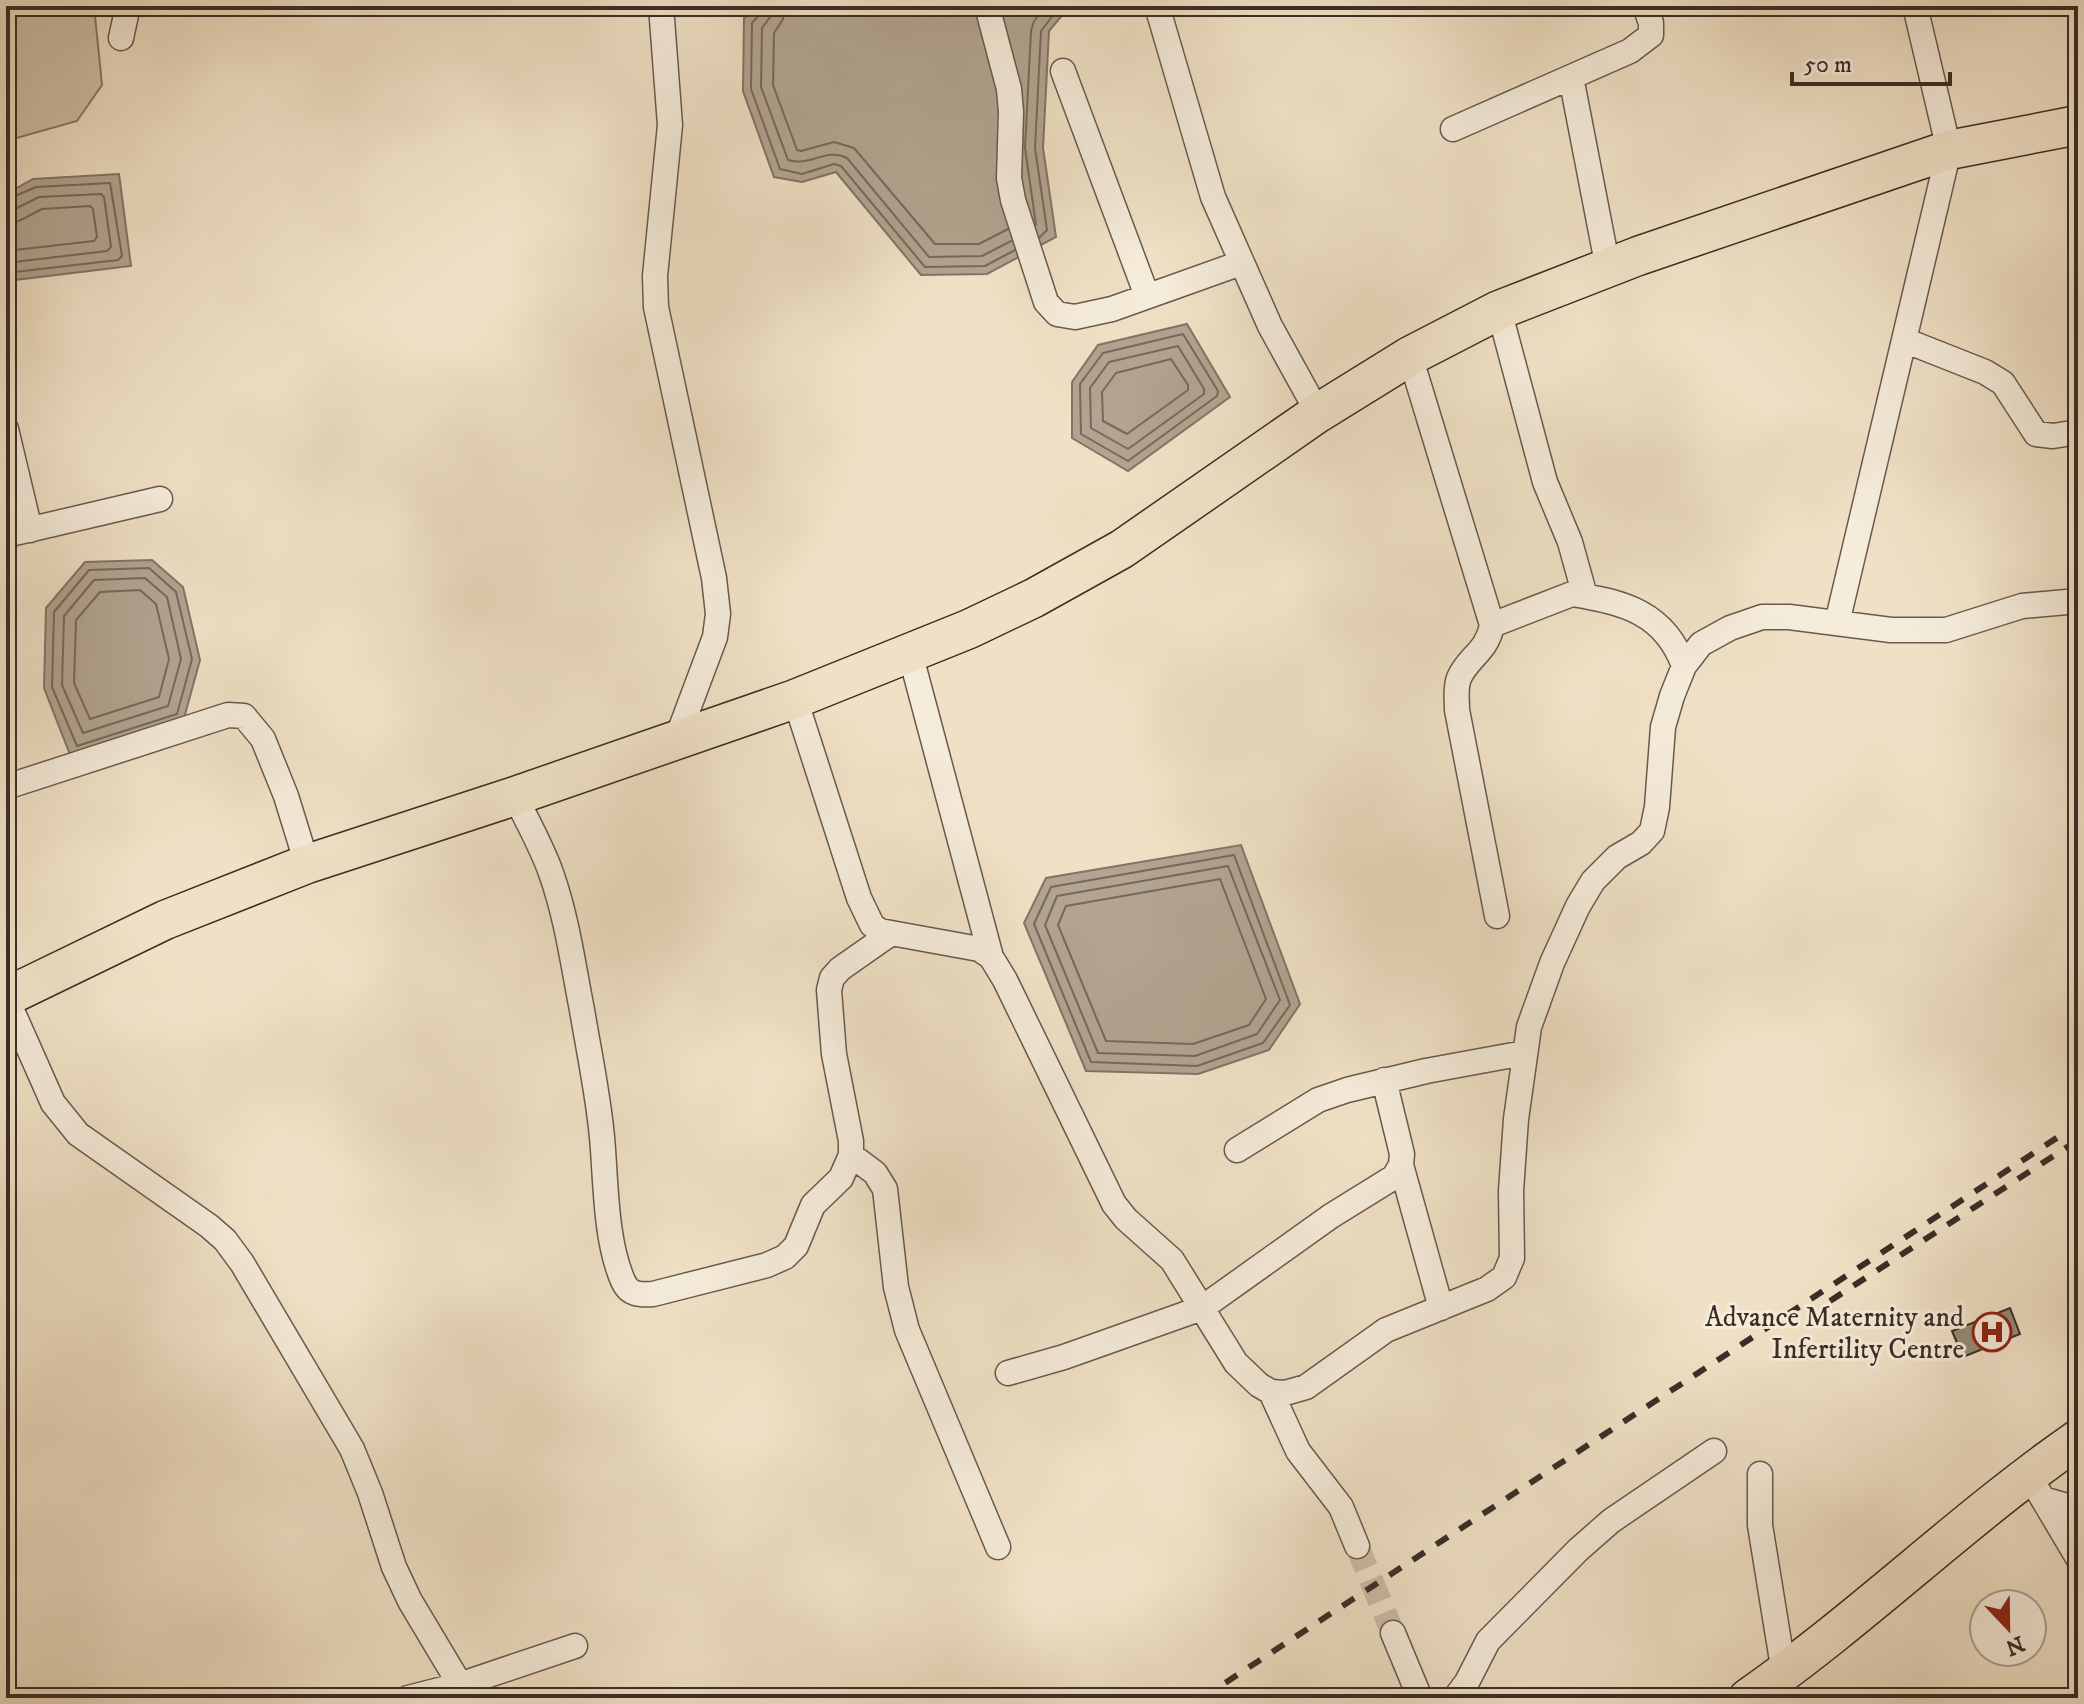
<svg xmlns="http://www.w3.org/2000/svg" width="2084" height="1704" viewBox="0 0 2084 1704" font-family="'IM FELL DW Pica',serif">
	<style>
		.green { fill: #d1c2ab; stroke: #867869; stroke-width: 2 }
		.water { fill: #b2a490; stroke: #827466; stroke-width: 2 }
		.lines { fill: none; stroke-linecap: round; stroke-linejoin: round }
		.shore { stroke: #76685c; stroke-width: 2 }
		.building { fill: #998b7a; stroke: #3a2d27; stroke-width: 2 }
		.street-tunnel { stroke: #ccbda6; stroke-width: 24; stroke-dasharray: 24 12; stroke-linecap: butt }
		.street-casing { stroke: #685a4f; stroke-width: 27 }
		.primary-casing { stroke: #3a2d27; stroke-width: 41 }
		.street { stroke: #f5ecda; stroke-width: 24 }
		.primary { stroke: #f0e1c6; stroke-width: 38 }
		.rail { stroke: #3a2d27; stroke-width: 6; stroke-dasharray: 14 14; stroke-linecap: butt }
		.labels { text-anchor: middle; stroke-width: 6; stroke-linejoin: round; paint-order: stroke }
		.poi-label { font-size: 28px; fill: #3a2d27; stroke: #f5ecda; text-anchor: end }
	</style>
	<rect width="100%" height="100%" fill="#f0e1c6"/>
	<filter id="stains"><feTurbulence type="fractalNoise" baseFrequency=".0025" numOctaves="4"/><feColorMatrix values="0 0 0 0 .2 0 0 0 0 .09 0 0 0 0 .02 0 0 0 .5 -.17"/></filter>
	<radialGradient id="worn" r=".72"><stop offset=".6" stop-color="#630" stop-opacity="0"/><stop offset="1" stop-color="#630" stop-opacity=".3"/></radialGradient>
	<path class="green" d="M6 6H94L102 85 77 121 6 141Z"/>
	<path class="water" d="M758 6H1070L1049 31 1043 148 1056 237 987 274 921 275 836 172 802 182 774 177 743 91 744 18Z
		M119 174 131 266 6 281V194L33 179Z
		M1187 324 1230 397 1128 471 1072 438V382L1098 345Z
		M152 560 183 587 200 660 183 722 71 757 44 688 46 608 85 562Z
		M1241 845 1300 1004 1269 1050 1198 1074 1086 1071 1024 923 1046 878Z"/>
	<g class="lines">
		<path class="shore" d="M762 6 761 13 752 23 751 89 780 169 802 174 834 164 841 166 925 267 985 266 1015 250
			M772 6 771 16 762 28 761 87 788 160C810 167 827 147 847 158L929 257 982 256 1011 241
			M784 6 783 19 774 33 773 85 797 150 801 151 834 142 854 148 935 244H979L1008 229
			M6 200 36 187 110 183 122 256 118 260 6 273
			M6 211 15 209 39 197 101 194 104 197 111 247 107 251 6 263
			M6 223 19 221 42 209 90 206 93 209 97 237 94 241 6 251
			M1036 225 1025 148 1031 31 1034 21 1046 6
			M1040 237 1047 230 1035 148 1041 31 1060 6
			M1183 334 1218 391 1217 396 1128 461 1081 434 1080 384 1103 353Z
			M1178 346 1204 389V394L1128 449 1091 428 1090 388 1109 362Z
			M1171 359 1188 385V390L1127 434 1103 421 1102 392 1116 373Z
			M149 568 176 592 192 659 177 714 77 746 52 687 54 612 89 570Z
			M145 578 167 597 181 659 168 706 83 733 62 685 64 616 94 580Z
			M140 590 156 604 169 659 159 697 90 719 74 683 76 620 100 592Z
			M1234 855 1290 1005 1263 1043 1197 1066 1091 1062 1034 924 1051 887Z
			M1228 866 1280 1000 1257 1034 1195 1056 1098 1053 1045 925 1057 896Z
			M1220 879 1266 999 1249 1025 1193 1044 1106 1041 1058 925 1066 906Z"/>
	</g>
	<path class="building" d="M2010 1308 2020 1334 1963 1357 1952 1331Z"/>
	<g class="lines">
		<path class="street-tunnel" d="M1357 1546 1393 1633"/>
		<g class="street-casing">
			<path id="street" d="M661 6 670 125 655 276 656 307 714 578 718 614 715 637 676 741
				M987 6 1009 89 1011 112 1009 178 1013 200 1046 302 1057 314 1075 317 1112 309 1241 263
				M1157 6 1213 197 1270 326 1318 413
				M121 38 128 6
				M1063 71 1147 296
				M1571 77 1608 268
				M1453 129 1630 51 1651 35V23L1645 6
				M1499 310 1545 482 1570 542 1585 596
				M1904 340 1985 372 2003 383 2036 434 2053 436 2078 432
				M1410 356 1492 625C1487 652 1468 657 1459 678 1455 688 1457 700 1457 710L1497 916
				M6 429 30 530
				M6 535 160 499
				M1837 623 1949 150 1915 6
				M1492 625 1572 594C1624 602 1665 613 1684 666
				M910 653 991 957
				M795 699 859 898 872 925 880 931 979 949 991 957 1005 980 1114 1204 1126 1219 1172 1260 1236 1363 1259 1385 1271 1392 1285 1393 1306 1387 1386 1330 1487 1289 1504 1277 1512 1258 1511 1191 1516 1119 1529 1027 1552 963 1578 906 1593 881 1617 857 1641 843 1652 831 1657 807 1663 727 1672 696 1684 666 1701 644 1730 628 1762 617H1789L1891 630H1946L2022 606 2078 601
				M6 787 228 715 244 716 263 739 286 796 307 864
				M515 796C527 821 542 847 551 873 567 918 573 964 582 1010 589 1052 598 1094 602 1137 606 1181 605 1240 623 1281 629 1295 640 1295 653 1294L767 1265 785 1257 796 1246 813 1205 841 1178 851 1155V1141L834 1054 829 990 832 978 840 969 890 934
				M6 997 53 1103 78 1134 209 1226 225 1240 242 1263 352 1449 370 1493 394 1567 410 1601 468 1698
				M1237 1150 1318 1100 1347 1090 1426 1071 1524 1053
				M851 1155 875 1173 885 1189 896 1287 907 1330 998 1547
				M1401 1165 1441 1308
				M1008 1373 1064 1357 1202 1308 1331 1216 1394 1177 1401 1165 1402 1154 1384 1080
				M1271 1392 1298 1451 1341 1507 1357 1546
				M1760 1474V1525L1784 1673
				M2028 1474 2078 1558
				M2046 1500 2078 1509
				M1393 1633 1420 1698
				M408 1698 459 1685 575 1646
				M1455 1698 1467 1682 1488 1641 1578 1550 1611 1521 1714 1451"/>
		</g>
		<g class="primary-casing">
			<path id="primary" d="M6 997 165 920 307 864 515 796 795 699 969 629 1034 598 1122 549 1318 413 1410 356 1499 310 1638 256 1949 150 2078 125
				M1748 1698C1863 1618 1963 1519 2078 1439"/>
		</g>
		<use href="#street" class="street"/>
		<use href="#primary" class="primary"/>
		<path class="rail" d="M1830 1301 2078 1140
			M1202 1698 2078 1124"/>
	</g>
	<defs>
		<g id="hospital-ring" transform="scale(2)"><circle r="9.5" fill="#f5ecda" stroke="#8f2418" stroke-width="1.5"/><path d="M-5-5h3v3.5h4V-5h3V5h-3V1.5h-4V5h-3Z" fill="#8f2418"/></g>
	</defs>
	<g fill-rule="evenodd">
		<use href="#hospital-ring" x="1992" y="1332"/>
	</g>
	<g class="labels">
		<g class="poi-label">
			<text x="1964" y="1326">Advance Maternity and<tspan x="1964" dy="32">Infertility Centre</tspan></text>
		</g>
	</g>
	<rect width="2084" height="1704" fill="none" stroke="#f0e1c6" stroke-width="32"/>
	<rect x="8" y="8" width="2068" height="1688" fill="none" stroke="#3a2d27" stroke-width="4"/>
	<rect x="16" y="16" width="2052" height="1672" fill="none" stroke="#3a2d27" stroke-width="2"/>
	<g transform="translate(2008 1628) rotate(158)"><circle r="38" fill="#f5ecda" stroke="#aaa092" stroke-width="2"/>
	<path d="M0-6L14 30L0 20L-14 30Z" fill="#8f2418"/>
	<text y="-12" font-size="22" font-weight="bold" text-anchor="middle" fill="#3a2d27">N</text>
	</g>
	<path d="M1792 72v12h158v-12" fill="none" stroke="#3a2d27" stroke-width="4"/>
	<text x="1804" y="72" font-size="24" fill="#3a2d27" stroke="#f5ecda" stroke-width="6" paint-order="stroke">50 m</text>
	<rect width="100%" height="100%" filter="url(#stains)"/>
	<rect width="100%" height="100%" fill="url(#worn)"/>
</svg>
